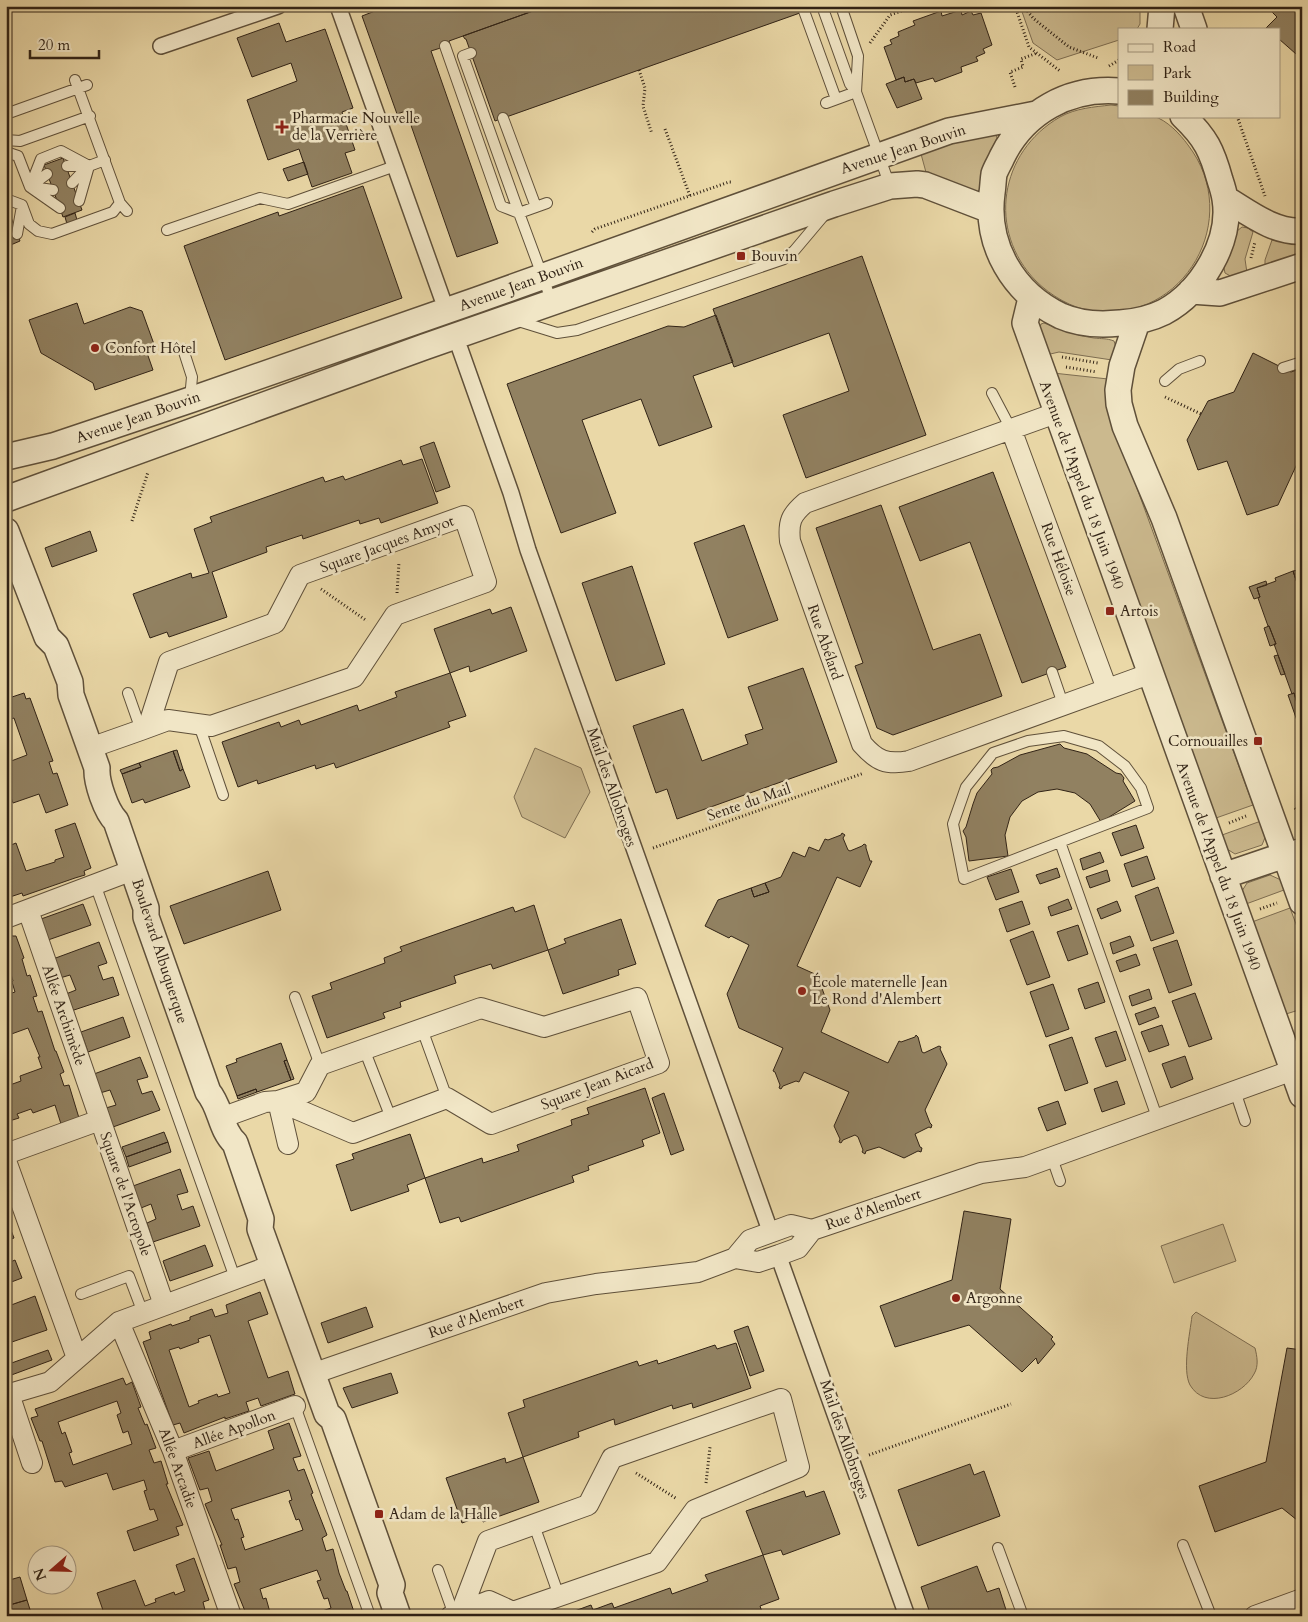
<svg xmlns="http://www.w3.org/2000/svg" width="1308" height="1622" viewBox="0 0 1308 1622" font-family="Cardo,serif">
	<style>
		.green { fill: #cbb98e; stroke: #7e6e52 }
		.building { fill: #918161; stroke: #312316; fill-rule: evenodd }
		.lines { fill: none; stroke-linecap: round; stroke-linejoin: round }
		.service-casing { stroke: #5f503a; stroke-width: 12 }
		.pedestrian-casing { stroke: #5f503a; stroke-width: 18 }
		.minor-casing { stroke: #5f503a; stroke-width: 22 }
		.tertiary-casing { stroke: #5f503a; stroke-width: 28 }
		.path { stroke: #312316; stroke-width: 3; stroke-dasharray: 1 2.5; stroke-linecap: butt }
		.service { stroke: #f1e6c6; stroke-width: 10 }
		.pedestrian { stroke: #f1e6c6; stroke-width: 15 }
		.minor { stroke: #f1e6c6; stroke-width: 20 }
		.tertiary { stroke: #f1e6c6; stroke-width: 25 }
		.poi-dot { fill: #8f2418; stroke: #f1e6c6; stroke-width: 2 }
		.labels { text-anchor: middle; stroke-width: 5; stroke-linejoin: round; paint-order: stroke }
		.poi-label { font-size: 15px; fill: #312316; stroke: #f1e6c6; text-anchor: start }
		.street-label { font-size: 15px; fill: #312316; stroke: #f1e6c6 }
	</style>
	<rect width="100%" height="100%" fill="#ead8a7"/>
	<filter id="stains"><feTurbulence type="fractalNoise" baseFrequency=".004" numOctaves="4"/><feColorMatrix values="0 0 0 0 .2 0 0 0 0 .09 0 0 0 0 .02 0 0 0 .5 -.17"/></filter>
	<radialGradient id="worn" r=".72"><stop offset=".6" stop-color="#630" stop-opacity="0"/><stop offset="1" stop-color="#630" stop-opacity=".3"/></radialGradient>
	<path class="green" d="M1020 6H1140V24L1137 29H1119V40L1057 60 1033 43Z
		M1111 105 1119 106V116C1130 116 1143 114 1153 116 1167 120 1180 134 1188 145 1244 218 1185 324 1092 311 1072 308 1051 296 1036 281 987 231 999 152 1060 117 1076 108 1094 107 1111 105Z
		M986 131 995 133 997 138 988 157 979 191 974 193 946 179 927 176 921 154Z
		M1242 227 1248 228 1253 232 1245 259 1247 273 1234 278 1225 273 1224 268 1237 231Z
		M1272 240 1302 245V255L1265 266V260Z
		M1044 323C1060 329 1078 336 1094 338 1102 339 1106 338 1114 341L1116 347 1112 360 1059 352 1046 355 1039 331 1041 324Z
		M1053 373 1108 379 1106 396 1112 420 1253 805 1216 818Z
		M535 748 581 768 590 792 565 838 522 817 514 797Z
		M1261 821 1266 835 1262 845 1235 854 1227 849 1222 835Z
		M1270 875 1281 880 1284 890 1246 904 1242 891 1247 883Z
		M1290 908 1302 940V1009L1286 1014 1252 922Z
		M1223 1224 1236 1261 1174 1283 1161 1246Z
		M1196 1312 1255 1348C1257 1356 1259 1366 1254 1374 1243 1395 1205 1411 1190 1385 1182 1370 1190 1333 1192 1316Z"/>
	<path class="building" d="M388 6H547L449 41 450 45 431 51 498 243 457 257 406 111 397 114 362 16Z
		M547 6H814V8L495 121 466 39H465L463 36Z
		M1273 6H1302V49L1296 54 1279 39V29L1266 28 1277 17 1270 10Z
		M961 10 962 15 971 11 973 15 981 13 992 45 983 49 985 53 976 57 978 61 961 67 962 72 935 82 933 78 916 83 914 79 905 82 904 77 896 80 884 47 892 44 890 40 899 36 898 32 915 25 913 21 941 11 942 16Z
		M279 23 286 42 325 29 353 108 342 112 355 150 345 153 352 173 312 187 299 149 268 160 247 100 297 81 291 63 252 77 237 38Z
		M904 77 905 82 914 79 922 99 897 108 886 84Z
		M63 158 82 210 63 217 44 165Z
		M304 162 308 174 288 181 283 169Z
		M363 186 402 298 225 360 184 246 278 212 279 216Z
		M6 204 20 241 6 247Z
		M75 213 77 220 67 224 65 217Z
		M862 256 926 435 806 478 783 415 849 391 829 333 734 367 713 309Z
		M77 303 84 324 130 307 142 311 155 347 146 350 153 370 95 390 93 383 41 353 29 320Z
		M716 315 733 362 693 376 712 427 659 446 641 399 582 420 616 513 561 533 507 384 668 326 684 327Z
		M1253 353 1291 372 1302 368V453L1278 505 1247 515 1227 461 1198 470 1187 440 1208 401 1234 392Z
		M434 442 450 487 436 492 420 447Z
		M422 459 438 503 381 523 379 518 360 524 359 520 303 539 302 535 266 547 267 552 212 572 227 617 169 637 167 632 150 638 133 594 191 573 192 578 209 573 194 529 212 522 210 517 323 477 325 482 343 476 345 480 401 460 403 465Z
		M993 472 1066 667 1022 683 970 542 920 561 899 507Z
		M881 505 933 650 980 634 1002 696 893 735 877 728 855 666 863 663 816 528Z
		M744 525 778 620 728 638 694 543Z
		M90 531 97 551 52 567 45 548Z
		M632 566 665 664 616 681 582 583Z
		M1298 570 1302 580V585L1298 586 1293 571Z
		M1293 571 1298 586 1302 585V720L1294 693 1292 694 1274 644H1276L1269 626H1268L1258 598 1260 597 1257 588 1276 581 1275 578Z
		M1266 581 1267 585 1257 588 1260 597 1254 599 1249 587Z
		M511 607 527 651 470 672 469 666 450 673 434 629 490 609 492 614Z
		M1269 626 1276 644 1270 646 1264 628Z
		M1278 655 1285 674 1281 675 1274 656Z
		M803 668 837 762 677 819 667 789 656 793 633 726 683 709 702 761 748 744 745 735 763 729 748 687Z
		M450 673 466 716 448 722 450 727 336 768 334 763 316 769 315 765 258 784 257 780 238 787 222 742 279 722 281 727 299 720 301 725 357 705 359 711 397 697 395 692Z
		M24 693 26 699 30 698 53 761 49 762 53 774 57 773 68 805 46 813 39 794 13 803 6 783V763L27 755 14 718 6 721V699Z
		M1294 693 1300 712H1299L1302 720 1301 732 1288 695Z
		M1060 744 1064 748 1087 754 1116 773 1121 774 1124 778 1123 781 1135 801 1101 822 1090 804 1075 793 1057 789 1038 792 1022 801 1010 817 1005 835 1008 856 969 861 966 837 963 831 966 827 973 804 977 793 992 774 991 770 993 768 998 767 1020 755Z
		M177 750 183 769 180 771 173 751Z
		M173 751 180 771 183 769 190 787 145 803 143 799 132 803 122 774 141 767 139 763Z
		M139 763 141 767 122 774 120 770Z
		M75 823 91 868 84 871 85 875 75 878 23 896 22 893 10 897 11 901 6 903V847L16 843 26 871 55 862V860L64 857 55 830Z
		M1136 825 1144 848 1121 856 1112 833Z
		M842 833 845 835 843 838 848 850 850 851 862 846 864 844 866 845V848L870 861H872L860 887 837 877 797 966 817 975 830 1010 821 1032 888 1063 899 1041 901 1042 915 1037 916 1035 918 1037 922 1052 924 1053 939 1046 941 1047 940 1049 947 1064 925 1110 930 1123 932 1125 931 1128 929 1127 915 1134 920 1147 922 1148 921 1152 918 1151 904 1158 879 1147 866 1151 865 1154 862 1152 863 1150 858 1137 855 1135 843 1140 841 1143 839 1142 840 1139 834 1126 849 1092 804 1072 799 1082 796 1081 783 1086 781 1089 779 1088 780 1085 775 1072 773 1071 783 1048 739 1028 727 994 749 945 731 936 729 938 705 926 718 900 751 888 754 897 769 892 765 883 781 877 793 852 805 857 809 847 819 851 825 839 828 840 841 835Z
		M1100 852 1104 862 1083 870 1080 859Z
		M1147 856 1155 879 1132 887 1124 864Z
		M1057 868 1060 877 1040 884 1036 875Z
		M1011 869 1019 892 996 900 987 877Z
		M1107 870 1110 881 1090 888 1086 877Z
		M268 871 281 910 184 944 170 906Z
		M765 883 769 892 754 897 751 888Z
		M1158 887 1174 933 1151 941 1135 896Z
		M1068 899 1072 909 1051 916 1048 907Z
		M1022 901 1030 924 1007 932 999 909Z
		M1117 901 1121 911 1101 919 1097 909Z
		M83 904 91 925 48 940 41 919Z
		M534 905 548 950 493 969 491 964 454 976 456 983 400 1002 401 1007 383 1013 385 1018 327 1038 312 996 332 989 330 983 385 963 384 958 402 951 400 947 513 907 515 912Z
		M621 919 636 964 618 970 619 975 563 994 548 950 566 943 564 939Z
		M1078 925 1088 954 1068 961 1057 932Z
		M9 929 12 936H16L24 958 22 959 27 976 30 975 37 996 33 997 38 1012 42 1011 55 1051H56L64 1072 60 1074 64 1086 69 1085 79 1118 61 1124 55 1105 33 1113 31 1109 17 1114 19 1118 6 1122V1084L7 1086 21 1081 20 1076 42 1068 38 1057H40L28 1028 6 1036V995L15 992 12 982 13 981 8 964H6V931Z
		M1033 931 1050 977 1027 985 1010 940Z
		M1130 936 1134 946 1113 954 1110 943Z
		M1177 940 1192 985 1169 993 1153 948Z
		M99 942 107 963 98 966 103 980 113 977 119 995 71 1011 66 994 76 990 70 975 60 978 53 959Z
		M1136 954 1140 965 1120 972 1116 961Z
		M1098 982 1105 1002 1085 1009 1078 989Z
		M1053 984 1069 1029 1046 1037 1030 992Z
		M1149 989 1152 999 1132 1006 1129 996Z
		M1195 993 1212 1039 1189 1047 1172 1001Z
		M1155 1007 1159 1017 1139 1025 1135 1014Z
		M123 1017 130 1037 88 1052 81 1032Z
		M1162 1025 1169 1045 1149 1052 1141 1032Z
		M1116 1031 1126 1060 1106 1067 1095 1038Z
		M1072 1037 1088 1083 1065 1091 1049 1045Z
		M281 1043 287 1060 284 1061 291 1080 257 1092 256 1089 237 1096 226 1066 237 1062 236 1059Z
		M1185 1056 1193 1079 1171 1088 1162 1064Z
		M140 1057 148 1077 137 1080 142 1094 152 1091 160 1110 113 1127 106 1108 116 1105 110 1090 100 1093 94 1074Z
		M287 1060 294 1079 291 1080 284 1061Z
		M1117 1081 1125 1104 1102 1112 1094 1089Z
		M645 1088 660 1133 642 1140 644 1146 588 1166 589 1170 572 1176 574 1182 461 1222 459 1217 440 1223 425 1178 482 1158 483 1163 519 1151 517 1145 572 1125 571 1120 589 1114 587 1108Z
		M256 1089 257 1092 238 1099 237 1096Z
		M664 1093 684 1150 671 1155 652 1098Z
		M1058 1101 1066 1124 1047 1131 1038 1108Z
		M164 1132 168 1142 126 1157 122 1147Z
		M410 1134 425 1178 407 1185 409 1191 351 1211 336 1165 354 1159 352 1154Z
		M168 1142 171 1152 129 1167 126 1157Z
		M180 1169 188 1192 177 1195 182 1210 193 1206 200 1226 153 1242 147 1223 156 1219 151 1204 141 1208 133 1186Z
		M964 1211 1011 1219 1000 1289 1053 1337 1051 1339 1055 1344 1038 1364 1036 1358 1022 1372 969 1325 895 1347 880 1306 952 1280Z
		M6 1217 14 1238 6 1241Z
		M205 1245 213 1266 170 1281 163 1261Z
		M15 1260 22 1278 6 1284V1264Z
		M260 1292 268 1314 248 1321 268 1378 288 1371 295 1394 261 1406 258 1398 246 1402 249 1411 225 1419V1417L184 1433 180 1423 173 1425 143 1342 151 1339 149 1332 171 1324 172 1326 190 1320V1317L212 1309 215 1317 228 1313 226 1305ZM210 1335 230 1393 218 1397 217 1394 198 1401 199 1403 189 1407 169 1350 179 1347 180 1349 199 1342 198 1339Z
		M35 1296 47 1330 6 1344V1307Z
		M366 1307 373 1327 328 1343 321 1323Z
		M748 1326 764 1371 750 1376 734 1331Z
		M736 1343 751 1388 693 1408 692 1403 673 1409 672 1405 615 1425 614 1419 578 1432 579 1437 523 1457 508 1413 525 1407 523 1400 637 1361 639 1366 657 1360 658 1364 715 1345 717 1349Z
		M1287 1348 1302 1350V1524L1282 1508 1215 1532 1199 1486 1266 1462Z
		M48 1350 52 1360 6 1377V1365Z
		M391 1373 398 1393 352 1408 343 1388Z
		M123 1378 126 1385 132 1382 141 1407 138 1408 145 1425 147 1424 156 1448 149 1450 154 1463 161 1461 168 1484H166L183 1525 176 1527 179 1535 134 1551 127 1531 158 1520 154 1509 150 1510 144 1491 147 1490 144 1480 113 1490 107 1473 65 1487 62 1481 55 1482 42 1441H40L31 1418 38 1416 35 1409ZM117 1401 121 1413 117 1415 123 1433 128 1431 132 1444 73 1465 69 1453 72 1452 65 1432 62 1434 58 1422Z
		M289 1423 301 1456 293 1458 298 1471 304 1469 313 1493 311 1494 327 1535 322 1538 326 1551 333 1549 339 1573 346 1591H347L354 1612 350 1616H308L331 1608 328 1598 324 1599 317 1581 321 1580 317 1570 260 1589 263 1599 266 1598 271 1616H247L234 1584 240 1582 236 1567 228 1569 220 1545H222L205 1504 212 1501 208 1488 200 1490 188 1458 209 1451 216 1471 274 1449 268 1431ZM289 1490 292 1500 289 1501 296 1520 299 1519 303 1530 245 1550 241 1538 244 1537 238 1519 235 1520 231 1509Z
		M523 1457 539 1502 483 1522 481 1516 462 1523 446 1478 505 1458 506 1463Z
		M970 1464 974 1475 984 1471 1000 1516 918 1546 898 1490Z
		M804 1491 806 1497 824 1491 840 1534 783 1555 781 1550 763 1555 746 1511Z
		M763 1555 779 1599 760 1606 762 1612 752 1616H561L591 1605 593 1610 612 1603 614 1608 670 1588 672 1594 708 1581 705 1575Z
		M194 1558 209 1600 203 1602 205 1610 188 1616H105L97 1593 135 1580 145 1606 156 1602 155 1599 174 1592 175 1595 185 1591 176 1565Z
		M977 1566 987 1592 999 1588 1008 1616H931L921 1587Z
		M20 1577 27 1600 6 1606V1581Z
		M27 1600 32 1616H6V1606Z"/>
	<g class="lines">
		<g class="service-casing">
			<path id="service" d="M822 6 850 84 856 92 890 186
				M804 11 836 99
				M445 46 501 206 519 213
				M471 53 463 56 519 213
				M75 80 120 203 127 211
				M826 103 856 92 858 56 841 6
				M6 114 87 85
				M503 118 536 207
				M6 140 20 141 90 116
				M6 152 18 156 30 187 60 208
				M67 166H88
				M72 183 88 166
				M31 186 47 174
				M30 187 41 159 61 151 89 166
				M31 187 53 190
				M6 199 22 205 29 224 38 231 52 234 113 212 120 203
				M79 201 89 166 105 160
				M547 203 519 213 552 302
				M167 230 260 198 288 204 395 166
				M17 234 22 206
				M515 320 557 333 577 330 784 259 794 251 826 213
				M183 349 192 377 190 399
				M1283 368 1302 362
				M1165 381 1179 369 1200 361
				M992 393 1011 429
				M1052 672 1063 704
				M128 693 141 730
				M199 725 223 795
				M1064 736 1099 746 1125 766 1141 788 1148 808 964 879 953 824 966 787 993 753 1028 741Z
				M1060 842 1158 1120
				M95 884 235 1278
				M295 997 320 1065
				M422 1029 447 1098
				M364 1049 391 1118
				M1235 1091 1245 1121
				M1052 1158 1060 1181
				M81 1294 129 1276 143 1313
				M295 1406 370 1616
				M534 1525 559 1596
				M1183 1545 1211 1616
				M998 1548 1023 1616
				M438 1570 454 1615"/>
		</g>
		<g class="pedestrian-casing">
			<path id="pedestrian" d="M338 6 442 298
				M161 46 278 6
				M460 349 511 493 528 550 768 1225
				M781 1263 907 1616"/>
		</g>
		<g class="minor-casing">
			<path id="minor" d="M1056 413 805 503C791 515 788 522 790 541L862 744C877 761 886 765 909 761L1149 674
				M1011 429 1107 689
				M90 748 141 730 168 720 211 726 354 677 395 615 486 582 464 516 300 575 275 623 169 662 148 727
				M1285 855 1302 848
				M28 910 164 1305
				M6 918 133 870
				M637 998 659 1063 491 1124 447 1098 353 1133 278 1101 306 1092 320 1065 481 1008 544 1027Z
				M221 1118 265 1102 278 1101 288 1144
				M6 1154 100 1120
				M6 1161 77 1358
				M735 1258 758 1262 779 1255 798 1248 812 1230
				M119 1322 173 1451 231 1616
				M312 1374 546 1293 596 1284 698 1272 735 1258 750 1240 791 1225 812 1230 981 1173 1025 1167 1293 1070
				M9 1394 32 1463
				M6 1395 50 1382 119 1322 273 1265
				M173 1451 295 1406
				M451 1616 489 1601 513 1612 657 1562 695 1510 799 1467 781 1399 612 1458 588 1505 488 1541 461 1612
				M1255 1616 1302 1599"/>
		</g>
		<g class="tertiary-casing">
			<path id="tertiary" d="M1186 6 1194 29
				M1160 29 1162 6
				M1119 91C1069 87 1024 112 1002 157 1000 162 996 168 994 174 993 180 993 187 992 193 985 245 1013 293 1061 316 1079 324 1100 325 1120 323 1135 322 1150 319 1164 312 1201 292 1232 242 1225 199 1224 192 1222 186 1220 180 1212 151 1206 138 1183 116
				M1226 199C1248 212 1274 233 1302 231
				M1191 291 1220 293 1302 266
				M1031 298 1025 323 1302 1095
				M1137 322 1122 366 1118 390 1119 404 1125 426 1164 518 1302 902
				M6 457 53 446 190 400 477 300 949 131 1036 114
				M6 499 424 347 834 204 890 186 917 184 925 185 990 210
				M6 531 47 637 56 646 70 682 71 695 97 768C96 782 106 811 116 821L146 908V917L208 1092C221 1107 220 1129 235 1143L261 1219 260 1229 327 1414 333 1419 392 1585 390 1593 398 1616
				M1223 876 1285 855"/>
		</g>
		<path class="path" d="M1015 6 1029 47 1060 71
			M1023 6 1034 19 1069 47 1098 58
			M870 43 890 15 916 6
			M1109 66 1119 60
			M639 70 645 88 643 106 652 134
			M1015 87 1010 72 1023 67 1021 59 1037 53
			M1237 116 1265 196
			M665 129 690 196
			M592 232 595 229 729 182H731
			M1251 258 1255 242
			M1062 357 1098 363
			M1066 367 1097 372
			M1165 397 1201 414
			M132 521 148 472
			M321 589 367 621
			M397 593 399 562
			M1295 808 1302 817
			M1229 823 1246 816
			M653 848 864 773
			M1260 909 1277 903
			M869 1455 1011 1404
			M636 1473 677 1499
			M706 1483 710 1447"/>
		<use href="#service" class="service"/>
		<use href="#pedestrian" class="pedestrian"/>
		<use href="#minor" class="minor"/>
		<use href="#tertiary" class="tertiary"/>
	</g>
	<g class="poi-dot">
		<path d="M279.5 119.5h5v5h5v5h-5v5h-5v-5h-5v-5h5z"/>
		<rect x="736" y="251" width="10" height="10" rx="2.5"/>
		<circle cx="95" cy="348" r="5"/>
		<rect x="1105" y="606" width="10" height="10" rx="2.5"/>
		<rect x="1253" y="736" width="10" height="10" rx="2.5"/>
		<circle cx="802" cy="991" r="5"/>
		<circle cx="956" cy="1298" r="5"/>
		<rect x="374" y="1509" width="10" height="10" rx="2.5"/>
	</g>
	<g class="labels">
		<g class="poi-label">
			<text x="292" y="123">Pharmacie Nouvelle<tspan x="292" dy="17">de la Verrière</tspan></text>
			<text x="751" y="261">Bouvin</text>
			<text x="105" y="353">Confort Hôtel</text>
			<text x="1120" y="616">Artois</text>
			<text x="1248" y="746" text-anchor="end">Cornouailles</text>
			<text x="812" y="987">École maternelle Jean<tspan x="812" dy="17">Le Rond d'Alembert</tspan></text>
			<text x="966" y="1303">Argonne</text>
			<text x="389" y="1519">Adam de la Halle</text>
		</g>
		<g class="street-label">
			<text transform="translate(903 149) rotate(-18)" y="5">Avenue Jean Bouvin</text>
			<text transform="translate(521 284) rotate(-20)" y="5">Avenue Jean Bouvin</text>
			<text transform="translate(138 417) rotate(-19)" y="5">Avenue Jean Bouvin</text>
			<text transform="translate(1082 485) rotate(70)" y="5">Avenue de l'Appel du 18 Juin 1940</text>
			<text transform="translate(387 544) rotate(-20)" y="5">Square Jacques Amyot</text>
			<text transform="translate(1059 559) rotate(70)" y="5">Rue Héloise</text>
			<text transform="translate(825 642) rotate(71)" y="5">Rue Abélard</text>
			<text transform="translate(612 787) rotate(71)" y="5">Mail des Allobroges</text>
			<text transform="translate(749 802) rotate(-19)" y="5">Sente du Mail</text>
			<text transform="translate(1219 866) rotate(70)" y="5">Avenue de l'Appel du 18 Juin 1940</text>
			<text transform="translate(160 951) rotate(72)" y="5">Boulevard Albuquerque</text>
			<text transform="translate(64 1015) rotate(71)" y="5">Allée Archimède</text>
			<text transform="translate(597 1084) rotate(-21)" y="5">Square Jean Aicard</text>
			<text transform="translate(126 1194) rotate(71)" y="5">Square de l'Acropole</text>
			<text transform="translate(873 1209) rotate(-19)" y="5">Rue d'Alembert</text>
			<text transform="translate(476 1317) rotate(-19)" y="5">Rue d'Alembert</text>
			<text transform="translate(234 1429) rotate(-20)" y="5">Allée Apollon</text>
			<text transform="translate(845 1439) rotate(71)" y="5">Mail des Allobroges</text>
			<text transform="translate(178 1468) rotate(70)" y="5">Allée Arcadie</text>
		</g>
	</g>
	<rect width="1308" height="1622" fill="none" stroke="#ead8a7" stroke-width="25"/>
	<rect x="8" y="8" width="1293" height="1607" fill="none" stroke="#312316" stroke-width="2.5"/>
	<rect x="12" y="12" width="1283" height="1597" fill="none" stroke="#312316"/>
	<rect x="1118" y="28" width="162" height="90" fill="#f1e6c6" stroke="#a49880"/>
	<rect x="1128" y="44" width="25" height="8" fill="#f1e6c6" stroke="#a49880"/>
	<text x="1163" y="52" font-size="15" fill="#312316">Road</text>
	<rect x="1128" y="65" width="25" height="15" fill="#cbb98e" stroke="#a49880"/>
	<text x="1163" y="78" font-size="15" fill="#312316">Park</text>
	<rect x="1128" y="90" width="25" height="15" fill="#918161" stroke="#a49880"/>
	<text x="1163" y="102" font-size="15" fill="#312316">Building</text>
	<g transform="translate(52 1570) rotate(250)"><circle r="24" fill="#f1e6c6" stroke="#a49880"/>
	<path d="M0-4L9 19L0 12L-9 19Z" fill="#8f2418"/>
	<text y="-8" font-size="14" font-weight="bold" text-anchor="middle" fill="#312316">N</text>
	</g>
	<path d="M30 50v8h69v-8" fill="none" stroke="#312316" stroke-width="2.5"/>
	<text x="38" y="50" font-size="15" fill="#312316" stroke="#f1e6c6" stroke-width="4" paint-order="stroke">20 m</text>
	<rect width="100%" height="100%" filter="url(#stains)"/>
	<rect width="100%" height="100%" fill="url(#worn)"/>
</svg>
